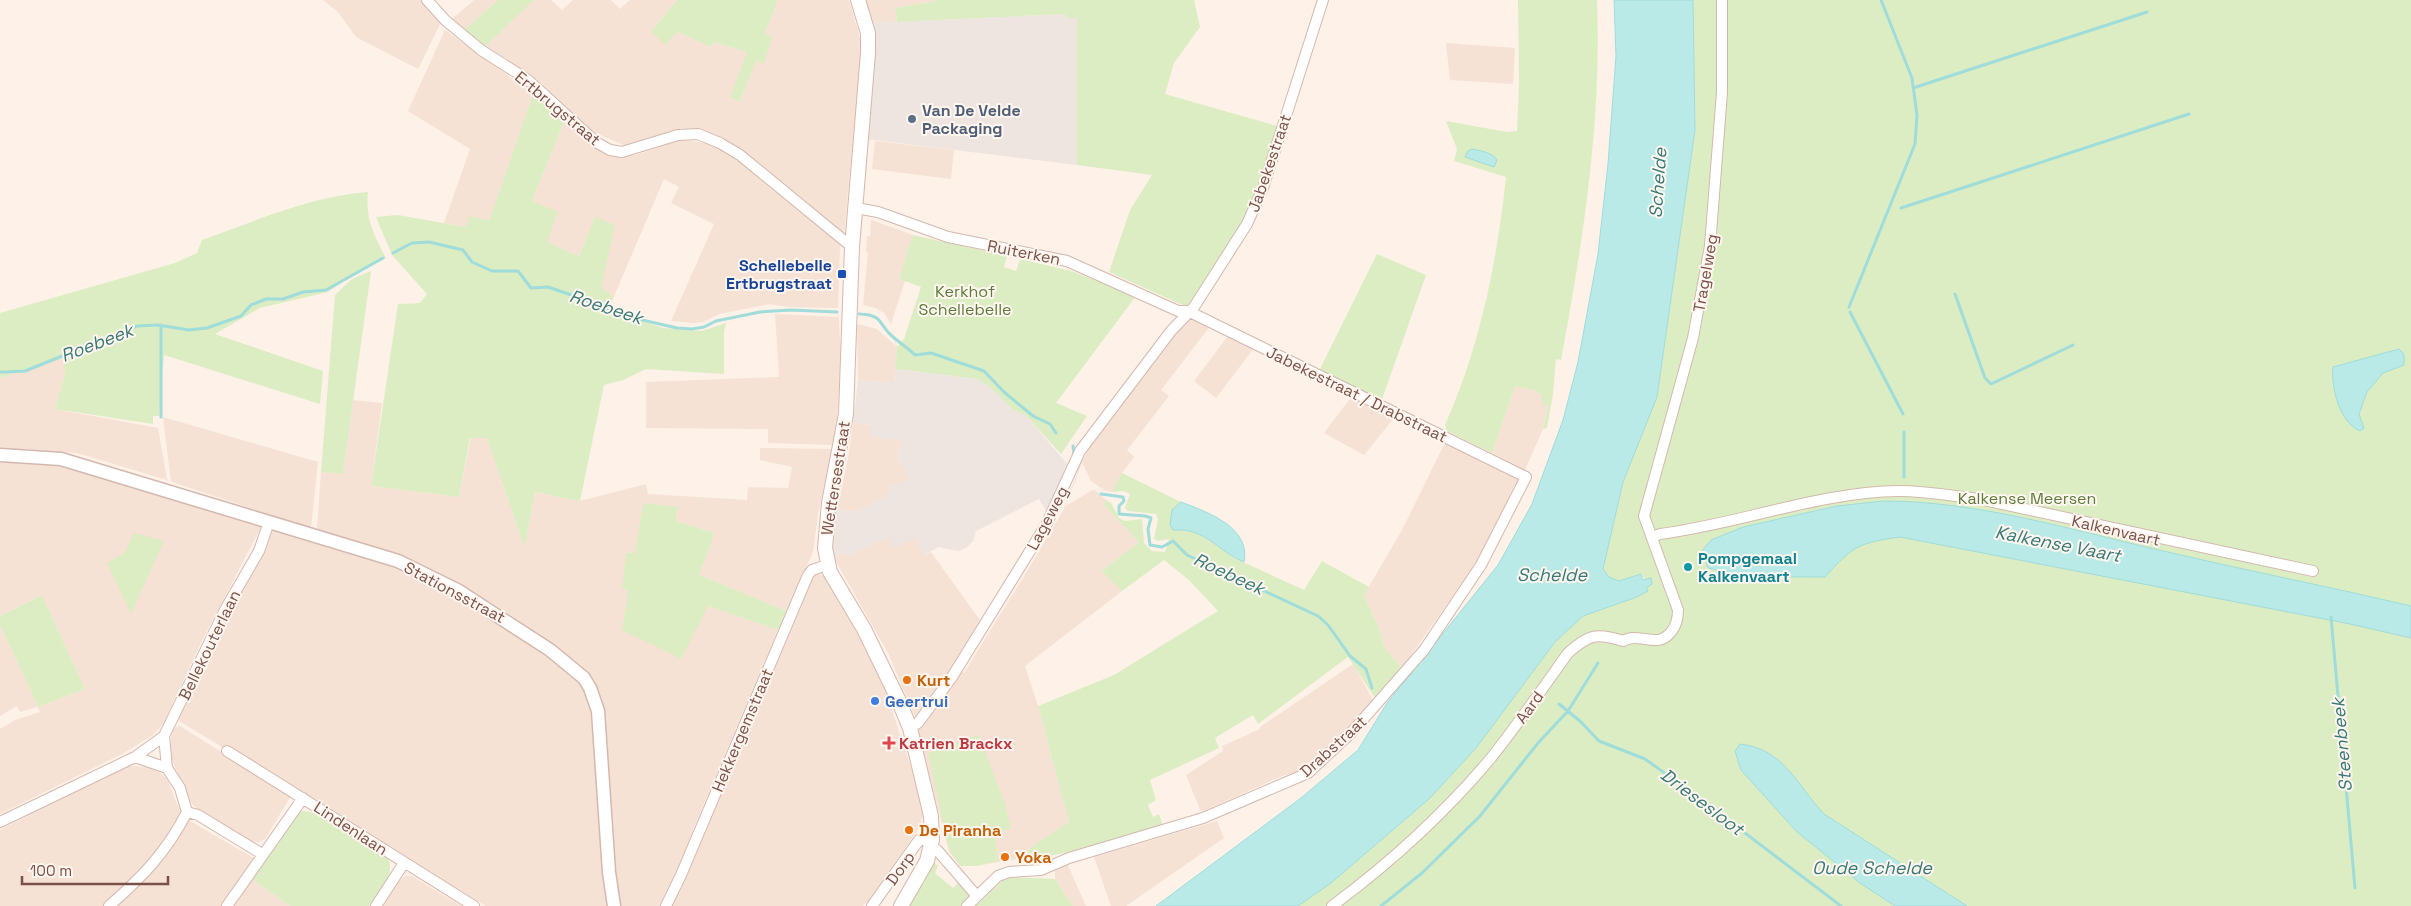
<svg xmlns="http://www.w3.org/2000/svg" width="2411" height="906" viewBox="0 0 2411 906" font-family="'Space Grotesk',sans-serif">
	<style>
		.residential { fill: #f6e1d5 }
		.industrial { fill: #eee5e1 }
		.green { fill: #dcedc4 }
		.water { fill: #b9eae8; stroke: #9fdcda }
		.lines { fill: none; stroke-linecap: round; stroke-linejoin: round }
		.stream { stroke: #9fdcda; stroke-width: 3 }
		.minor-casing { stroke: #d4b8ae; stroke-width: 12 }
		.tertiary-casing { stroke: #d4b8ae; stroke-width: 15 }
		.secondary-casing { stroke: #d7b7ab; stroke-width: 16 }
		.minor { stroke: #fff; stroke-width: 10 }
		.tertiary { stroke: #fff; stroke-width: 12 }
		.secondary { stroke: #fff; stroke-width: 14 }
		.service-dot { fill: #5c6f8a; stroke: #fff6ef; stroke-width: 2 }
		.transit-dot { fill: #1a4fb4; stroke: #fff6ef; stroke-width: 2 }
		.culture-dot { fill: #0f9aa8; stroke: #fff6ef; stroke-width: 2 }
		.food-dot { fill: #e8710a; stroke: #fff6ef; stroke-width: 2 }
		.shop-dot { fill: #3f7fe0; stroke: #fff6ef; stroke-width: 2 }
		.health-dot { fill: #e0444e; stroke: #fff6ef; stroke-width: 2 }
		.labels { text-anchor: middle; stroke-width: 4; stroke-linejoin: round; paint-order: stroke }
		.street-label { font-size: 16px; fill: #7a5149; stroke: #fff6ef }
		.service-label { font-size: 16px; font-weight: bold; fill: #4e5e75; stroke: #fff6ef; text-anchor: start }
		.transit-label { font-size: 16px; font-weight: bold; fill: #164399; stroke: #fff6ef; text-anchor: end }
		.park-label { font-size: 16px; fill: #5b7b3c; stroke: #fff6ef }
		.culture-label { font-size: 16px; font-weight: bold; fill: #0d838f; stroke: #fff6ef; text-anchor: start }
		.food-label { font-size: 16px; font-weight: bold; fill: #c56008; stroke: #fff6ef; text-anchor: start }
		.shop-label { font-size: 16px; font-weight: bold; fill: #366cbe; stroke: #fff6ef; text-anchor: start }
		.health-label { font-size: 16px; font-weight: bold; fill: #be3a42; stroke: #fff6ef; text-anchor: start }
		.water-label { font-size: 18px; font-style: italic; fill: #387978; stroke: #fff6ef }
	</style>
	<rect width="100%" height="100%" fill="#fef1e7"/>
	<path class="residential" d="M323 0H421L441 22 418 69 356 37 338 12Z
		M474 0H498L464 30 452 19Z
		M534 0H551L562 10 573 0H611L620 9 630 0H677L651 32H677L711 47 714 42 748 52 730 97 740 102 756 61 764 63 765 33 778 0H849L862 45 844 235 745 154 694 129 681 128 638 144 624 145 593 132 535 78 486 46Z
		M864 0H940L895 8 897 22 872 23Z
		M445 30 533 94 489 222 470 217 465 227 444 223 470 149 408 111Z
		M1446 43 1515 48 1513 84 1450 80Z
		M564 122 589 141 617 156 636 155 680 140 707 143 725 150 740 160 840 245 838 307 841 356 836 434 818 514 813 552 787 611 699 575 715 533 676 521 678 507 635 553 627 552 629 590 622 630 708 606 778 630 692 832 694 833 661 906H619L614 871 600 701 594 679 514 617 472 591 431 570 377 548 317 529 321 472 343 474 353 400 382 403 371 486 459 497 471 437 487 438 523 544 525 545 535 492 580 501 646 484 648 494 747 500 748 487 788 488 792 467 760 460V448L832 449 833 445 768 443V429L646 428V382L779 377 775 314 838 317V308L789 307 769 304 720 314 703 322 693 323 671 321 714 224 671 203 679 187 664 179 612 301 611 295 601 288 595 217 579 256 547 242 532 201Z
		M875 141 954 150 951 179 872 169Z
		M871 220 913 235 899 279 905 281 891 324 897 347 894 383 858 380 857 324 877 329 896 346 891 324 884 313 875 308 863 305 868 252H866L867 236H870Z
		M1189 314 1211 325 1161 390 1169 396 1127 450 1134 457 1122 473 1112 492 1104 490 1091 481 1082 462 1075 482 1064 507 1094 489 1106 500 1103 504 1139 542 1101 571 1122 591 1025 666 1038 706 1069 822 1034 845 1026 852 1028 857 976 866H960L949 851 917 728 961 670 964 673 1032 563 1064 509 1080 465 1090 447Z
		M1228 336 1254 348 1216 398 1194 381Z
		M63 358 65 373 55 409 158 428 167 479 171 482 163 417 318 462 311 528 232 502 172 482 167 480 77 453 0 448V378Z
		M1515 386 1533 390 1541 395 1548 405 1543 429 1525 470 1492 453Z
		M1352 396 1394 418 1364 455 1324 433Z
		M853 423 871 425 870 437 901 441 898 458 910 480 890 486 892 489 887 495 856 511 837 510 848 458Z
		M1446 441 1518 479 1479 559 1402 668 1385 649 1379 628 1364 595 1402 530Z
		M0 463H49L76 468 262 525 201 643 163 724 153 735 122 754 0 814V729L15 720 40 712 37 707 20 712 17 706 0 716V625L38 707 85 689 42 595 0 616Z
		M274 527 411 571 507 625 580 680 588 700 592 720 608 906H486L179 721 178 718 197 675Z
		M888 537 916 538 925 555 931 552 982 623 961 659 918 717 914 715 888 653 834 558 845 552 848 557Z
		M818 573 825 577 847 613 885 689 921 798 923 815 920 826 877 892 863 906H669L813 576Z
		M1353 664 1374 702 1347 731 1317 758 1297 772 1282 776 1201 812 1186 775 1223 751 1222 746 1260 729V727Z
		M180 726 291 796 265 839 259 842 251 841 203 814 190 802 171 758V735L174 728Z
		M129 766 148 767 158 771 167 779 177 804 190 821 262 863 251 879 290 906H0V830L111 773Z
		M1217 821 1224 838 1126 906H1111L1094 857Z
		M1067 863 1086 906H1073L1055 879V869Z
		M405 876H412L461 906H382L398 882Z"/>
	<path class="industrial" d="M1066 14 1077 17V165L866 139 872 23Z
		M895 369 978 379 993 390 1011 408 1027 417 1069 466 1048 514 1039 499 976 531 973 541 966 548 958 551 938 547 925 555 916 538 894 548 888 537 848 557 845 552 834 558 830 530 837 504V510L856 511 887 495 892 489 890 486 909 480 898 458 901 441 869 437 871 425 853 423 858 380 894 383Z"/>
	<path class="green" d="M498 0H534L486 46 464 30Z
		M677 0H778L765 33 772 37 764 64 756 61 740 102 730 97 747 52 714 42 711 47 677 32 665 45 651 32Z
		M940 0H1194L1200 27 1174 63 1165 94 1277 126 1259 181 1242 222 1187 307 1109 272 1130 210 1152 175 1077 165V18H1066V14L897 22 895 8Z
		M1518 0H1597C1602 121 1583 241 1561 360L1556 359 1553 394 1547 428 1543 429 1548 406 1543 405 1541 395 1533 390 1515 386 1492 453 1447 431 1445 425C1480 347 1497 262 1506 177L1454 161 1457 149 1446 121 1507 132 1517 131 1519 85Z
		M1693 0H2411V906H1298L1331 883 1430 798 1476 748 1555 642 1583 616 1624 602 1646 588V580L1641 574 1620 581 1609 577 1603 569 1623 482 1657 397 1695 130Z
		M533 94 564 122 532 201 558 212 547 242 579 256 595 217 615 225 601 288 612 295V301L609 308 554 288 607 314 635 319 663 328 702 331 726 323 724 332V374L646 369 623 380 604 385 580 501 535 492 525 546 523 544 487 438H470L459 497 371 486 398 304 420 303 427 294 392 255 376 217 398 215 465 227 470 216 489 221Z
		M368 192C365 218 374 236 386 258L354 274 328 292 260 308 215 334 323 371 320 404 164 355 159 416H153V424L55 409 65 373 63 358 0 378V313L175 263 197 253 202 240C256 221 311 196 368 192Z
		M913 235 1007 256 1004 267 1016 271 1020 259 1071 271 1136 296 1056 403 1087 416 1061 454 1027 417 1011 408 993 390 978 379 895 369 897 347 904 339 921 287 899 279Z
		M1377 254 1426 275 1381 402 1319 371Z
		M371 271 343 474 321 472 335 295 352 279Z
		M1122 473 1181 502 1172 510 1173 530H1181L1202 534 1234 558 1304 590 1322 561 1369 587 1364 595 1379 628 1385 649 1402 668 1375 698 1348 657 1258 724 1253 715 1215 738 1219 748 1150 780 1156 800 1148 805 1153 817 1159 814 1163 826C1119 839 1074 856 1028 857L1026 853 1034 845 1069 822 1038 706 1114 675 1218 611 1189 580 1164 560 1122 591 1101 571 1139 542 1103 504 1106 500 1111 503 1119 518 1125 521 1142 519 1144 543 1152 551 1165 552 1169 539 1158 541 1154 539 1158 519 1156 514 1128 511 1125 508 1130 494 1123 491 1112 492Z
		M643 503 678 507 676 521 715 533 699 575 787 611 778 630 708 606 681 659 622 630 628 591 622 588 626 552 635 553Z
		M134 533 164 541 131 614 107 563 125 552Z
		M42 595 85 689 38 707 0 625V616Z
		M979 735 1005 804 1011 829 995 832 998 861 976 866H960L951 853 948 846 928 753Z
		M302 811 312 812 388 859C396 876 378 892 369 906H290L251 879 291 819Z
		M934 862 938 866 935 873 953 888 958 883 969 894 968 900 962 906H909Z
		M1012 877 1055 879 1073 906H976L1003 880Z"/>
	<path class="water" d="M1614 0H1693L1695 130 1657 397 1623 482 1603 569 1609 577 1619 581 1641 574 1643 580 1651 578 1652 584 1646 588 1648 591 1637 597 1583 616 1555 642 1476 748 1430 798 1331 883 1298 906H1156L1301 798 1358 750 1387 703 1498 565 1532 504 1563 420 1578 362 1598 254 1608 164 1616 56Z
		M1472 149C1481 151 1492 152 1497 160L1494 167 1465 157 1468 151Z
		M2399 349 2404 354V365L2383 373 2367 392 2359 414 2364 428 2360 431C2339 422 2331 387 2333 367Z
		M1883 501C1977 501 2068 529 2159 550 2243 570 2327 586 2411 606V638L2350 624 1900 537C1858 543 1853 546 1825 577 1786 577 1745 577 1708 568L1702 551 1711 540 1743 527 1837 506Z
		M1181 502C1207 512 1251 527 1244 562 1217 551 1207 528 1173 530L1170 525 1172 510Z
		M1740 744C1784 749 1796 784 1824 814L1967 906H1895L1860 883 1796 831 1741 770 1735 751Z"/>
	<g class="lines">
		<path class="stream" d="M1913 88 2147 12
			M1901 208 2189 114
			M393 253 412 243 429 242 463 250 472 262 492 271H518L531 288 548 287 583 299 616 314 677 328 692 329 704 327 716 321 760 312 791 310 837 312
			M1955 294 1985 378 1991 384 2073 345
			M1849 307 1915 144 1917 115 1912 78 1881 0
			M1850 312 1903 414
			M859 314C885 315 877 324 893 337 900 343 908 348 915 355L931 353 984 371 1004 392 1033 416 1050 424 1056 433
			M0 372H4
			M6 372 25 371 137 326 158 325 189 330 207 328 241 316 251 305 266 299H283L303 292 326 290 383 258
			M161 417V325
			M1904 432V477
			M1073 446 1074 454
			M1101 494 1123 497 1124 501 1119 506V514L1145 516 1151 518 1148 529 1150 545 1162 547 1173 541 1187 555 1318 616 1328 625 1350 656 1366 669 1372 688
			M2331 617 2355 888
			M1559 704 1580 721 1599 741 1645 759 1687 789 1841 906
			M1381 906 1422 873 1480 816 1538 743 1568 711 1598 663"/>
		<g class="minor-casing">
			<path id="minor" d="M427 0 445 20 481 50 528 80 596 142 610 150 622 152 678 135 698 134 720 143 740 155 852 247
				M856 208 878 212 948 237 1067 261 1178 311H1188L1526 477 1481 565 1424 650 1351 733 1308 773 1203 818 1069 858 1041 870 1009 872 998 876 967 906
				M1653 537 1660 534C1740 524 1818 492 1899 491 1926 491 1952 496 1979 499L2313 571
				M910 728 918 723 952 677 1046 525 1080 451 1171 331 1194 307 1247 224 1263 188 1323 0
				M164 736 167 768 180 788 187 812 198 815 262 854
				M227 751 474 906
				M135 757 167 768
				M0 822 135 757 164 736 226 608 259 551 269 522
				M931 849 937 850 976 895
				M109 906C142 877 166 853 187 812
				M227 906 303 798
				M376 906 404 863
				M666 906 681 875 808 575 812 570 827 565
				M872 906 919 840H932
				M1332 906C1390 863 1444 814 1491 758 1518 724 1543 688 1568 653 1588 635 1596 632 1623 641 1639 631 1657 650 1671 632 1677 625 1678 618 1678 610L1644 516 1693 338 1710 246 1722 92V0"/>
		</g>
		<g class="tertiary-casing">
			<path id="tertiary" d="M0 455 61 459 398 561 459 591 550 650 584 678 590 688 598 711 609 872 614 906"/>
		</g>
		<g class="secondary-casing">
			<path id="secondary" d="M858 0 868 33V53L852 247 846 414 829 503 825 548 830 572 864 629 898 699 910 728 931 816 932 840 927 861 901 906"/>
		</g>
		<use href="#minor" class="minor"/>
		<use href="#tertiary" class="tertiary"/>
		<use href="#secondary" class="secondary"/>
	</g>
	<circle class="service-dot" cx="912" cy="119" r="5"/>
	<rect class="transit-dot" x="837" y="269" width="10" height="10" rx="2.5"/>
	<circle class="culture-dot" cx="1688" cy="567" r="5"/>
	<g class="food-dot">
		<circle cx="907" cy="680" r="5"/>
		<circle cx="909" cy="830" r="5"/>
		<circle cx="1005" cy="857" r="5"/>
	</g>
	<circle class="shop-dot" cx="875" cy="701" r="5"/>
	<path class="health-dot" d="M886.5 735.5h5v5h5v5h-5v5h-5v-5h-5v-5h5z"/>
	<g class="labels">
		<g class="street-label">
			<text transform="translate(558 108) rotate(40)" y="6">Ertbrugstraat</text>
			<text transform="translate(1269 163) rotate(-71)" y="6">Jabekestraat</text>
			<text transform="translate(1024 252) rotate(11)" y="6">Ruiterken</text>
			<text transform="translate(1705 273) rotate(-80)" y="6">Tragelweg</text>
			<text transform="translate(1357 394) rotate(26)" y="6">Jabekestraat / Drabstraat</text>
			<text transform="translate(835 478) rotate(-81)" y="6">Wettersestraat</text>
			<text transform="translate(1047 518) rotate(-62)" y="6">Lageweg</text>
			<text transform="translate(2116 530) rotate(13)" y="6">Kalkenvaart</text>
			<text transform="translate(455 592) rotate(28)" y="6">Stationsstraat</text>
			<text transform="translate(209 645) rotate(-64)" y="6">Bellekouterlaan</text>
			<text transform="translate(1529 707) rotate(-54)" y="6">Aard</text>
			<text transform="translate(742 730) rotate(-67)" y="6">Hekkergemstraat</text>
			<text transform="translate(1333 746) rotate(-42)" y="6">Drabstraat</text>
			<text transform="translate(351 828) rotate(33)" y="6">Lindenlaan</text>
			<text transform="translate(900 868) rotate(-54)" y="6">Dorp</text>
		</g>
		<g class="service-label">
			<text x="922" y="116">Van De Velde<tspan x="922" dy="18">Packaging</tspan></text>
		</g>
		<g class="transit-label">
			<text x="832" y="271">Schellebelle<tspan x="832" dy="18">Ertbrugstraat</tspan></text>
		</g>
		<g class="park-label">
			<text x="965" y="297">Kerkhof<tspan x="965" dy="18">Schellebelle</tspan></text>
			<text x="2027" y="504">Kalkense Meersen</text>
		</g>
		<g class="culture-label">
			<text x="1698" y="564">Pompgemaal<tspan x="1698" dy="18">Kalkenvaart</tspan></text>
		</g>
		<g class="food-label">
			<text x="917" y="686">Kurt</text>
			<text x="919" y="836">De Piranha</text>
			<text x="1015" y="863">Yoka</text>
		</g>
		<g class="shop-label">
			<text x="885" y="707">Geertrui</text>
		</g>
		<g class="health-label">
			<text x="899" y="749">Katrien Brackx</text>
		</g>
		<g class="water-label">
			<text transform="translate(1658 183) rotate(-86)" y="6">Schelde</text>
			<text transform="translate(606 307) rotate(18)" y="6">Roebeek</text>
			<text transform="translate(97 343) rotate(-21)" y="6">Roebeek</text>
			<text transform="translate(2058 544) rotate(11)" y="6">Kalkense Vaart</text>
			<text transform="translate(1229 574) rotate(25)" y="6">Roebeek</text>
			<text x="1552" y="581">Schelde</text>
			<text transform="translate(2342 745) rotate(-95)" y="6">Steenbeek</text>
			<text transform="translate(1702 802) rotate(37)" y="6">Driesesloot</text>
			<text x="1872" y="874">Oude Schelde</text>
		</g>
	</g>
	<path d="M22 876v8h146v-8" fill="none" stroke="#7a5149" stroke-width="2.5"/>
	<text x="30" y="876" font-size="15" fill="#7a5149" stroke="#fff6ef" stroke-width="4" paint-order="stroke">100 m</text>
</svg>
